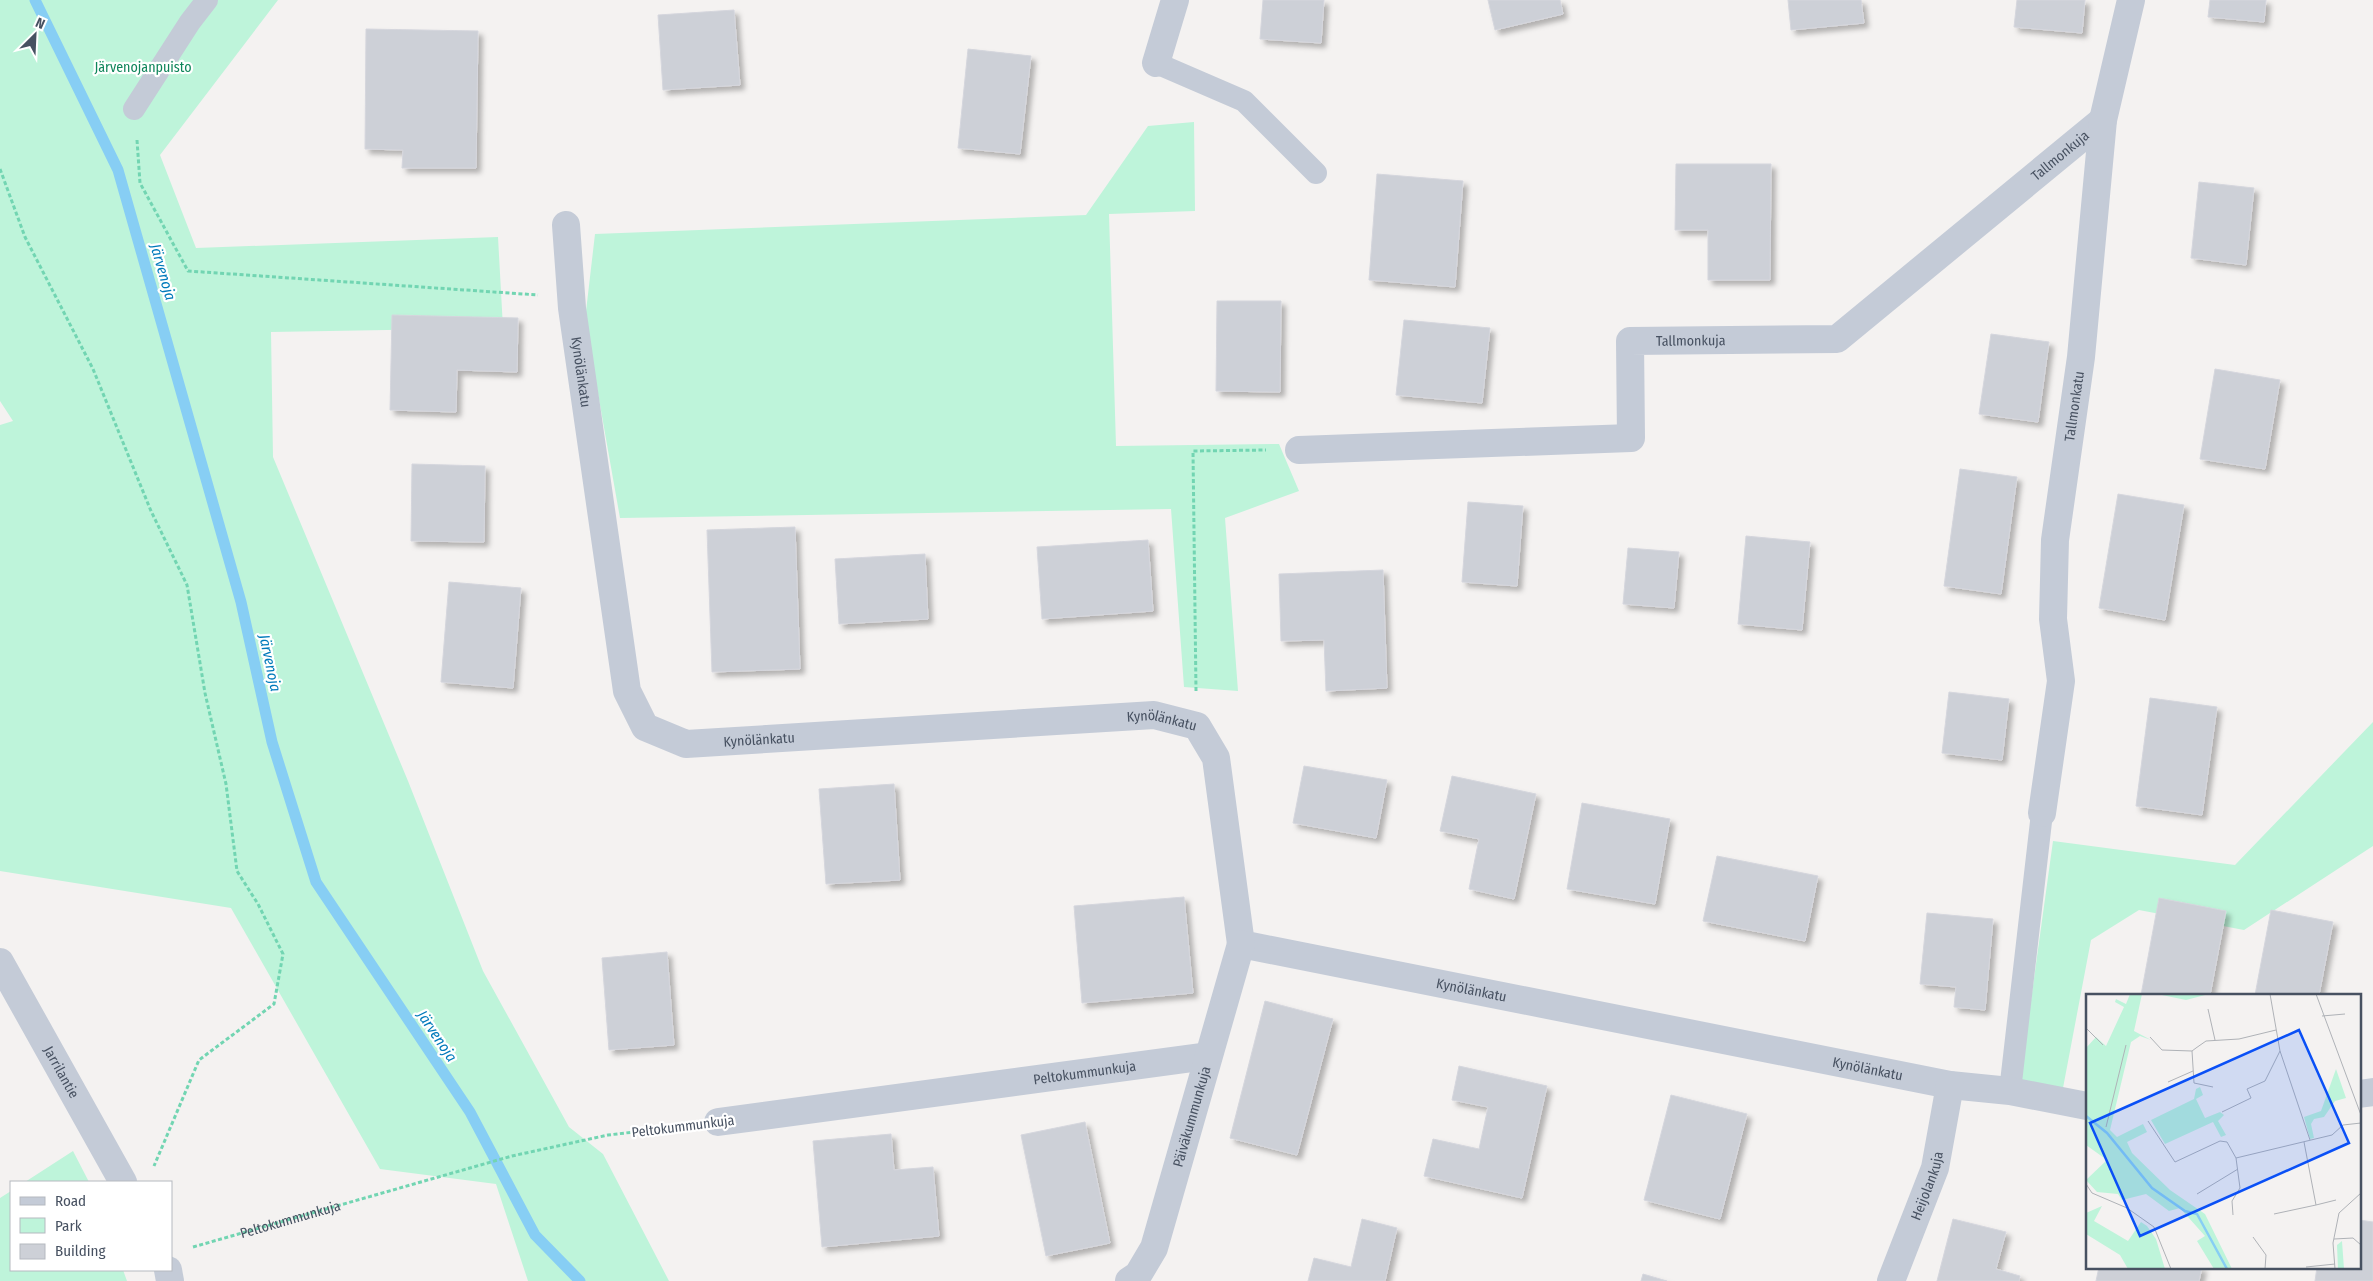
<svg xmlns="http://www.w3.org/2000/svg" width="2373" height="1281" viewBox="0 0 2373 1281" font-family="'Fira Sans Condensed',sans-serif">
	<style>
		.green { fill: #bef4da }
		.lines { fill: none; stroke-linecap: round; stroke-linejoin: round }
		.stream { stroke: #87cef4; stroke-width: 11 }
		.building { fill: #cdd0d7; stroke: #d5d6dd; filter: url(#shadow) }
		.path { stroke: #72d5b2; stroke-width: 3; stroke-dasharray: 4 2.5; stroke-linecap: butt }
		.lane { stroke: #c4cbd7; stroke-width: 22 }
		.street { stroke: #c4cbd7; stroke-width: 28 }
		.labels { text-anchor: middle; stroke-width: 4.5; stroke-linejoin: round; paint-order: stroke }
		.park-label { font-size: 14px; fill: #0f855a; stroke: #fff }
		.street-label { font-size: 14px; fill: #475161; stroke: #fff }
		.water-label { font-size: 15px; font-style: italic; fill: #007abb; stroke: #fff }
		.inset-river { fill: none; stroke: #87cef4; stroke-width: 2.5 }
		.inset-road { fill: none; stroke: #afb2b7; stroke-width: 1 }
		.view { fill: #0a50f6; fill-opacity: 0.15; stroke: #0a50f6; stroke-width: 2.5 }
		.inset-edge { fill: none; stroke: #475161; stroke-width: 2.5 }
	</style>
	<defs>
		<filter id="shadow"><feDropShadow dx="4.5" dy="4.5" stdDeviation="2.5" flood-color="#0004"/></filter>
	</defs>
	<rect width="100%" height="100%" fill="#f4f2f1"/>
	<path class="green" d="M0 0H278L160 155 196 248 498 237 503 328 271 332 273 457 408 781 483 971 569 1127 603 1154 669 1281H528L496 1184 380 1169 231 908 0 871V425L13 421 0 401Z
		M1194 122 1195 211 1109 214 1116 446 1279 444 1299 491 1225 518 1238 691 1184 687 1171 509 620 518 585 320 595 234 1086 215 1148 126Z
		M2373 722V846L2244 930 2139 910 2091 940 2063 1088 2020 1080 2053 841 2235 865Z
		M73 1151 89 1182H25Z
		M11 1191V1270H123L127 1281H0V1198Z"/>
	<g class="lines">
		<path class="stream" d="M35 0 118 170 241 602 272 742 316 882 470 1112 535 1235 580 1281"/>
	</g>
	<path class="building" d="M1263 0H1324L1321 43 1260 39Z
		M1488 0H1560L1563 14 1495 30Z
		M1788 0H1861L1864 23 1791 30Z
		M2017 0H2085L2082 33 2014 27Z
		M2210 0H2266L2264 22 2208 17Z
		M734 10 740 85 663 90 658 15Z
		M366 29 478 31 476 168H402L403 150 365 149Z
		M968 49 1031 56 1020 154 958 148Z
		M1676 164H1771L1770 280H1708V230H1675Z
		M1377 174 1463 181 1455 287 1369 280Z
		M2199 182 2254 188 2246 265 2191 258Z
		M1217 301H1281L1280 392 1216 391Z
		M392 315 518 318 517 372 457 370 456 412 390 410Z
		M1404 320 1490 328 1482 403 1396 395Z
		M1991 334 2049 342 2038 422 1979 414Z
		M2215 369 2280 380 2265 469 2200 459Z
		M412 464 485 466 484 542 411 541Z
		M1960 469 2017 477 2001 594 1944 586Z
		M2118 494 2184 505 2165 620 2099 608Z
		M1468 502 1523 506 1517 586 1462 582Z
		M795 527 800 669 712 672 707 530Z
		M1746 536 1810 542 1802 630 1738 624Z
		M1148 540 1153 611 1042 619 1037 547Z
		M1628 548 1679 552 1674 608 1623 604Z
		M925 554 928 619 839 624 835 559Z
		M1383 570 1387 688 1326 691 1324 640 1281 641 1279 574Z
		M449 582 521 588 513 688 441 682Z
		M1949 692 2009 699 2002 760 1942 753Z
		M2150 698 2217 707 2202 815 2136 806Z
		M1304 766 1387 780 1376 838 1293 823Z
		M1452 776 1536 794 1514 899 1469 889 1479 839 1440 831Z
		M894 784 900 880 826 884 819 789Z
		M1582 803 1670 819 1655 904 1567 889Z
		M1717 856 1818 876 1805 941 1703 921Z
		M1184 897 1193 993 1082 1003 1074 906Z
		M2159 898 2226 911 2210 995H2141Z
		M2271 910 2333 922 2319 995H2255Z
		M1927 913 1993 919 1985 1010 1954 1007 1956 987 1920 984Z
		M667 952 674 1045 609 1050 602 958Z
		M1265 1001 1333 1019 1297 1155 1230 1138Z
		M1459 1066 1547 1086 1522 1198 1424 1176 1433 1139 1479 1149 1488 1107 1452 1100Z
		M1671 1095 1747 1114 1720 1219 1644 1200Z
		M1085 1122 1110 1243 1046 1256 1021 1135Z
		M891 1134 894 1170 933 1167 939 1236 822 1247 813 1141Z
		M1362 1219 1397 1228 1385 1281H1308L1314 1258 1351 1267Z
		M1953 1219 2006 1232 1996 1269 2020 1276 2019 1281H1937Z
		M2359 1220 2373 1222V1281H2315L2317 1267H2359Z
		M2099 1267H2202L2199 1281H2096Z
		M1643 1274 1667 1281H1641Z"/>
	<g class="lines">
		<g class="path">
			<path d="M137 140 140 183 188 271 538 295"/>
			<path d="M0 169 25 237 93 369 151 511 187 585 205 693 226 784 237 871 258 904 283 954 274 1004 199 1060 154 1166"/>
			<path d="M1196 691 1193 451 1266 450"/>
			<path id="s1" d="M193 1247 512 1156 608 1135 686 1126"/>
		</g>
		<path class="lane" d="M1156 63 1244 101 1316 173
			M134 109 190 22 207 0
			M2010 1091 2042 813"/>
		<g class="street">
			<path d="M1156 63 1175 0"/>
			<path id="s2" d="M566 225 572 308 627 691 645 727 686 744 1154 715 1197 726 1216 758 1241 944 1950 1085 2010 1091 2087 1106"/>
			<path id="s3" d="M1299 450 1631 438 1630 341 1837 339 2103 120"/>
			<path id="s4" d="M2042 813 2061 681 2053 619 2055 540 2081 357 2103 120 2131 0"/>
			<path id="s5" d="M0 962 123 1182"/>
			<path d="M2359 1094 2373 1092"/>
			<path id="s6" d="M718 1122 1208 1056"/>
			<path d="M168 1270 170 1281"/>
			<path id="s7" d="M1129 1281 1138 1275 1154 1248 1241 944"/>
			<path id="s8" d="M1891 1281 1935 1168 1950 1085"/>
		</g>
	</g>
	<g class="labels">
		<g class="park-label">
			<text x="143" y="72">Järvenojanpuisto</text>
		</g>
		<g class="street-label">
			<text dy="5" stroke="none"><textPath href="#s3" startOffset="925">Tallmonkuja</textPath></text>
			<text dy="5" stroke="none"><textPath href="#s3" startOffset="490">Tallmonkuja</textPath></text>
			<text dy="5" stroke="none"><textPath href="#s2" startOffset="148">Kynölänkatu</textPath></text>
			<text dy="5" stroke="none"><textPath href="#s4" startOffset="410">Tallmonkatu</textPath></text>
			<text dy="5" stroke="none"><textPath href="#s2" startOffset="1032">Kynölänkatu</textPath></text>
			<text dy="5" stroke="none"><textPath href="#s2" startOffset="628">Kynölänkatu</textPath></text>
			<text dy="5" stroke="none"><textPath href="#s2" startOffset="1528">Kynölänkatu</textPath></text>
			<text dy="5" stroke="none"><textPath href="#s2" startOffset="1932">Kynölänkatu</textPath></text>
			<text dy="5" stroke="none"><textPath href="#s5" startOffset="126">Jarrilantie</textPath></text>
			<text dy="5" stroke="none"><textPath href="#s6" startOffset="370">Peltokummunkuja</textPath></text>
			<text dy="5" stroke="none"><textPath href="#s7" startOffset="179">Päiväkummunkuja</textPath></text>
			<text transform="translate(683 1126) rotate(-7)" y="5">Peltokummunkuja</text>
			<text dy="5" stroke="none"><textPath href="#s8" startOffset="102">Heijolankuja</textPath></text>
			<text dy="5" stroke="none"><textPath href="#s1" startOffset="101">Peltokummunkuja</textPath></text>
		</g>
		<g class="water-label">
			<text transform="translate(163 272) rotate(74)" y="5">Järvenoja</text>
			<text transform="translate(270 663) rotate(78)" y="5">Järvenoja</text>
			<text transform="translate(437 1036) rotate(56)" y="5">Järvenoja</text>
		</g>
	</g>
	<g transform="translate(2086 994)">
		<rect width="275" height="275" fill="#f4f2f1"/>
		<path d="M44 0H56L48 37 65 46 54 42 45 48 24 136 31 143 57 130 61 138 41 148 46 159 84 196 119 220 146 275H128L111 247 119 242 94 214 83 217 60 200 36 206 32 200 11 198 0 186 21 166 0 151V54L10 43 20 52 38 13 29 8 30 5 40 10ZM71 0H123L100 6ZM250 75 260 104 249 107 238 123 228 125 225 130 228 144 224 145 218 123 235 117ZM114 93 117 101 110 105 119 124 134 118 138 121 132 127 140 141 135 143 127 128 79 150 65 126 108 105 110 95ZM16 212 8 227 42 247 55 228 61 232 70 245 79 275H42L34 261 0 240V219ZM256 247 258 275H252L251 251Z" fill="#bef4da"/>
		<path class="inset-river" d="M0 122 21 139 66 194 99 217 111 220 141 275"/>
		<path class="inset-road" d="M184 0 194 57 224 146M230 0 275 121M122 15 129 46M236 22 259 20M0 34 17 51M64 43 76 56 106 57M82 88 107 77M127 93 108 89 106 57 110 54 120 47 153 45 190 36M136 118 165 104 161 95 179 87 194 57M62 127 89 168 134 147 141 148 150 164 246 141 257 131 275 129M20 133 40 51M0 190 6 199 41 214 68 233 85 275M111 200 152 175M230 211 250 206M188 220 230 211 218 148M147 221 146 207 154 194 150 164M167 243 180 261 179 275M248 245 267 244 275 251M220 273 249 270M249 275 247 249 253 219 275 199"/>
		<path class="view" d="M213 36 263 149 54 242 4 129Z"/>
		<rect width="275" height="275" class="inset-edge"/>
	</g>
	<rect x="10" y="1181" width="162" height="90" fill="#ffffff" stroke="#b5b9c0"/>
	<rect x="20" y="1197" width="25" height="8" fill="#c4cbd7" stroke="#b5b9c0"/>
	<text x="55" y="1206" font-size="15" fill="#475161">Road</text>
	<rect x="20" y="1218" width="25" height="15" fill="#bef4da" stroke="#b5b9c0"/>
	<text x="55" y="1231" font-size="15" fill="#475161">Park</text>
	<rect x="20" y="1244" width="25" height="15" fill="#cdd0d7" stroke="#b5b9c0"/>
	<text x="55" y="1256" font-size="15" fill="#475161">Building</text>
	<g transform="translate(35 35) rotate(24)" stroke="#ffffff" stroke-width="4" paint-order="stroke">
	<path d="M0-4L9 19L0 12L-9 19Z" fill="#475161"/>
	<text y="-8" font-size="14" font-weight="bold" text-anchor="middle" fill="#475161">N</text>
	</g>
</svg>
